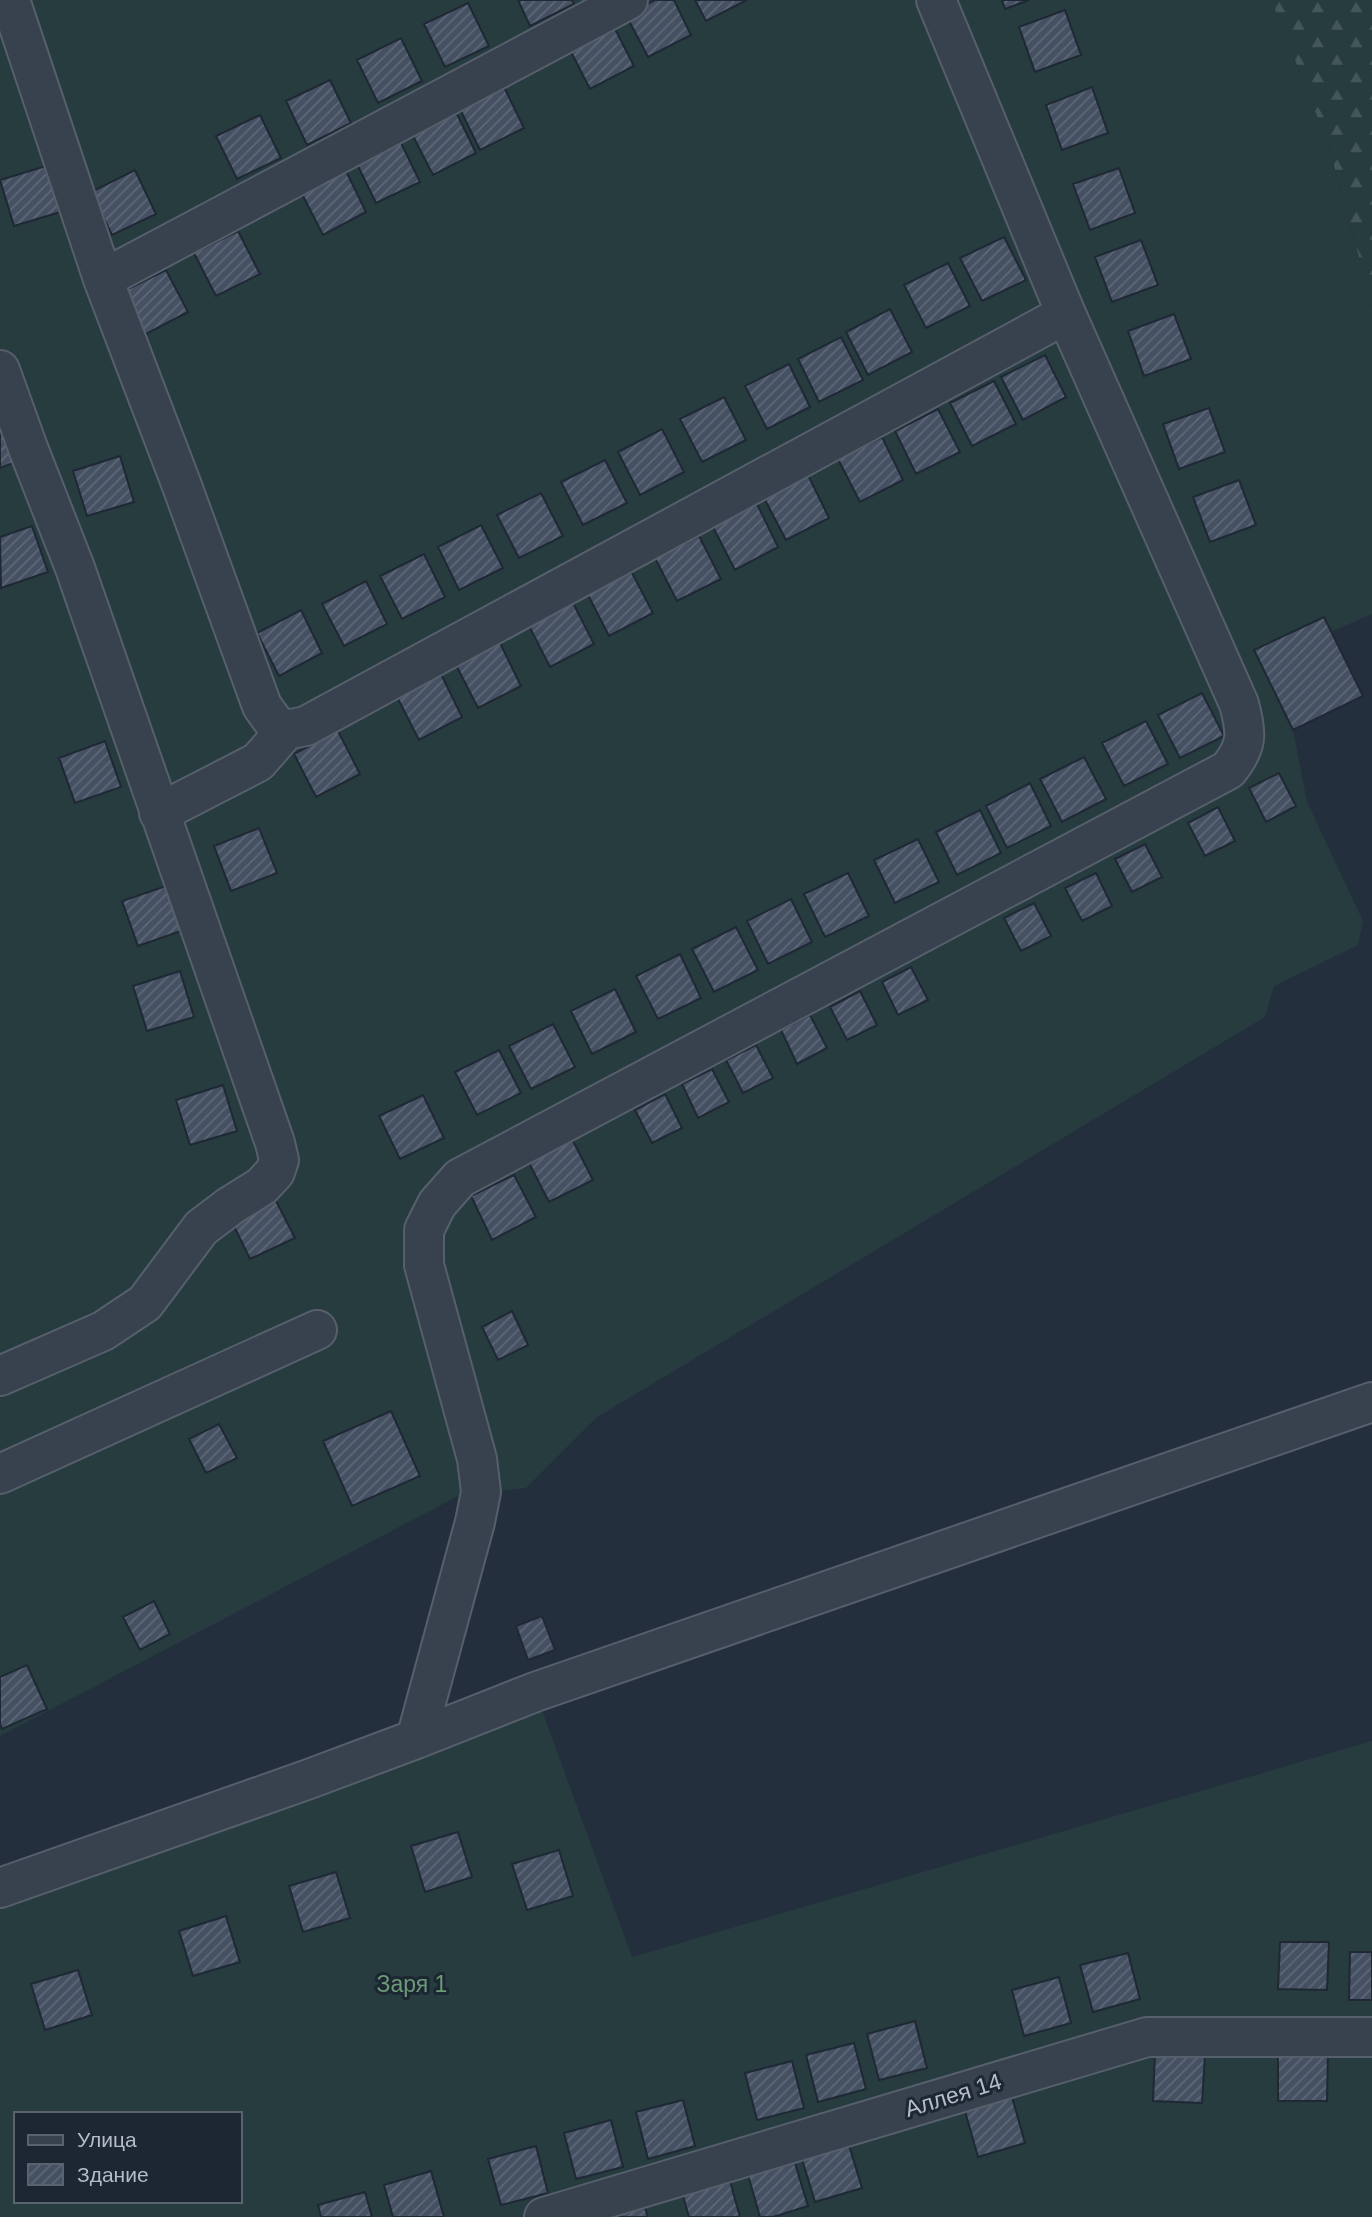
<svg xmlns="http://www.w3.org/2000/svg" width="1372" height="2217" viewBox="0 0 1372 2217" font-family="Arial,sans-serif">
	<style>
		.forest { fill: url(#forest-firs) }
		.garden { fill: #263c3f; fill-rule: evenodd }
		.building { fill: url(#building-hatch); stroke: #1f2835; stroke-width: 2 }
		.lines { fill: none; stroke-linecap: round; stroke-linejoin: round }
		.minor-casing { stroke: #565f6c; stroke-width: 42 }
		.minor { stroke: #38414e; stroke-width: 38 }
		.labels { text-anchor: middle; stroke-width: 6; stroke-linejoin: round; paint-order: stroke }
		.park-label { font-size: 23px; fill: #6b9a76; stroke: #1d2633 }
		.street-label { font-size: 23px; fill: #b4bcc9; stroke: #1d2633 }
	</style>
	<defs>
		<pattern id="forest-firs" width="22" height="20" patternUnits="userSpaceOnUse" patternTransform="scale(1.75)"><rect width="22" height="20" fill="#263c3f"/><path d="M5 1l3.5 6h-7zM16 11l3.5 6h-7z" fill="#435659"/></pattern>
		<pattern id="building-hatch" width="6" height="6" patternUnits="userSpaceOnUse" patternTransform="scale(1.75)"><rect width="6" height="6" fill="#455162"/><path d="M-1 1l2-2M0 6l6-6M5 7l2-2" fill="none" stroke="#5d6877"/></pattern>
	</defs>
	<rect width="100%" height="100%" fill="#242f3e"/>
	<path class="forest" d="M1271 0H1372V306L1328 144Z"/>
	<path class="garden" d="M0 0H1271L1328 144 1372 306V614L1331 632 1323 617 1254 650 1293 730 1307 802 1363 921 1358 945 1274 986 1265 1017 597 1417 526 1488 462 1494 0 1736Z
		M540 1705 632 1957 1372 1741V2217H0V1907ZM16 2114H240V2201H16Z"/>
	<path class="building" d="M518 0H572L574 4 530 26Z
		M655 0H674L691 35 648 57 626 15Z
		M695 0H747L706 21Z
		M1002 0H1029L1005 9Z
		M468 3 489 46 445 67 424 24Z
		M1065 10 1081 55 1035 72 1019 27Z
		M612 23 634 66 590 89 568 46Z
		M401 38 422 81 378 103 357 60Z
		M330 80 351 123 307 145 286 101Z
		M503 85 524 128 480 150 459 107Z
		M1092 87 1108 133 1062 150 1046 105Z
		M455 110 476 153 433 175 411 132Z
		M260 115 281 158 237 179 216 136Z
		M399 139 420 182 376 203 355 160Z
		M46 166 60 212 14 226 0 180Z
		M1119 168 1135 213 1090 230 1073 184Z
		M345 169 366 212 323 235 301 192Z
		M135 170 156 214 112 235 91 192Z
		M238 231 260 274 216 296 194 253Z
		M1004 237 1026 280 982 301 960 258Z
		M1141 240 1158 285 1112 302 1095 257Z
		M948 263 970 306 926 328 904 285Z
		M166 270 188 312 144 335 122 292Z
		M890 309 912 352 868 375 846 332Z
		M1174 314 1191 359 1144 376 1128 331Z
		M841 337 863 380 819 402 798 359Z
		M1045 355 1066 397 1023 420 1001 377Z
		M789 364 810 407 767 429 745 386Z
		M994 381 1016 424 972 446 950 403Z
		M724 397 746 440 702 462 680 419Z
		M1209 408 1225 452 1179 469 1163 424Z
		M938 409 960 452 916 474 895 431Z
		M0 426 13 463 0 468Z
		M662 429 684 472 640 495 618 452Z
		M882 437 903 480 860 502 838 459Z
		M120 456 134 502 87 516 73 471Z
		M605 460 627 503 583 525 561 482Z
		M808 475 829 518 786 540 764 498Z
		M1239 480 1256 525 1210 542 1193 497Z
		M541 493 563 536 519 558 497 515Z
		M757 504 778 547 735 570 713 527Z
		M481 525 503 568 459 590 438 547Z
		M32 526 48 572 1 588 0 537Z
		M699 536 721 579 677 601 655 558Z
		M424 554 445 597 402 619 380 576Z
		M631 571 653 613 609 636 587 593Z
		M366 581 387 624 344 646 322 604Z
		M572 601 594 644 550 667 528 624Z
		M301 610 322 653 279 676 257 633Z
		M1324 617 1363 696 1293 730 1254 650Z
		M500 643 521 686 478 708 456 665Z
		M441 674 462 717 419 740 397 697Z
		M1202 693 1224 736 1180 758 1158 715Z
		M1146 721 1168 764 1124 786 1102 743Z
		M338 731 360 774 316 797 294 754Z
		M105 741 121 787 75 803 59 758Z
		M1084 757 1106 799 1062 822 1040 779Z
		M1279 773 1296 806 1266 822 1249 788Z
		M1030 783 1051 826 1007 848 986 806Z
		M1218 807 1235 841 1205 856 1188 823Z
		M980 810 1001 853 957 875 936 832Z
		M259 828 277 873 231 891 214 846Z
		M918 839 939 882 895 903 874 860Z
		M1145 844 1162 877 1132 892 1115 859Z
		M848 873 869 916 825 937 804 894Z
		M1096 873 1112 906 1082 921 1065 888Z
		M169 885 184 930 138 946 122 901Z
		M791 899 812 942 768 964 747 921Z
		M1034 903 1051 936 1021 951 1004 918Z
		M736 927 758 970 714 992 692 949Z
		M680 954 701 998 658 1019 636 976Z
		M911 967 928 1000 898 1015 882 982Z
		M180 971 194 1017 147 1031 133 986Z
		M615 989 636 1032 592 1054 571 1011Z
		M860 991 877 1025 847 1040 830 1007Z
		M810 1015 827 1048 797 1064 781 1030Z
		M553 1024 575 1067 531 1089 509 1046Z
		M756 1045 773 1078 743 1093 726 1060Z
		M499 1050 521 1093 477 1115 455 1072Z
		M712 1069 729 1102 698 1118 682 1084Z
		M223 1085 237 1131 190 1145 176 1100Z
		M665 1094 682 1128 652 1143 635 1110Z
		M423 1095 444 1138 400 1159 379 1116Z
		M571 1137 593 1180 549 1202 527 1159Z
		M514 1175 536 1217 492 1240 471 1196Z
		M273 1195 295 1238 250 1259 229 1216Z
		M512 1311 528 1345 498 1360 482 1327Z
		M391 1411 420 1476 352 1506 323 1441Z
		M219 1424 237 1458 206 1473 189 1439Z
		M154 1601 170 1634 140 1650 123 1617Z
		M542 1616 555 1650 528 1660 516 1626Z
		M27 1665 47 1709 2 1729 0 1724V1677Z
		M458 1832 472 1877 425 1892 411 1846Z
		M559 1850 573 1896 527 1910 512 1864Z
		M336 1872 350 1918 303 1932 289 1886Z
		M226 1916 240 1962 193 1976 179 1931Z
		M1280 1942H1329L1327 1990 1278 1989Z
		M1350 1952H1372V2000H1349Z
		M1128 1953 1140 1999 1093 2012 1080 1965Z
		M78 1970 92 2015 45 2030 31 1984Z
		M1059 1977 1071 2023 1024 2036 1012 1990Z
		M915 2021 927 2068 879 2080 867 2034Z
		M854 2043 866 2089 818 2102 806 2055Z
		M1155 2053 1205 2055 1202 2103 1153 2101Z
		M1278 2053H1328L1327 2101H1278Z
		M792 2061 804 2108 757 2120 745 2073Z
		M1012 2097 1025 2143 978 2157 965 2111Z
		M683 2100 695 2146 648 2159 636 2112Z
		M611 2120 623 2167 576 2179 564 2133Z
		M848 2142 862 2188 815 2202 801 2156Z
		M536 2146 548 2193 501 2205 488 2159Z
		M794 2160 808 2206 773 2217H760L748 2175Z
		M431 2171 444 2217H393L384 2185Z
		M728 2174 740 2217H689L681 2189Z
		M365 2192 372 2217H321L318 2205Z
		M642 2199 648 2217H597Z"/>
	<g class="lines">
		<g class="minor-casing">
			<path id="minor" d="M10 0 103 279 182 486 262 706 275 724 286 730 306 726 1066 314
				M103 279 628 0
				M0 370 28 448 75 568 275 1143 279 1160 275 1172 262 1186 230 1206 201 1228 145 1303 103 1331 0 1376
				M159 813 258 762 286 730
				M0 1474 317 1330
				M416 1739 535 1692 1372 1402
				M0 1888 309 1779 416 1739 475 1522 481 1492 477 1459 424 1265V1230L437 1204 460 1178 1228 770C1248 746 1247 733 1239 704L1066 314 936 0
				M544 2217 1147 2037H1372"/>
		</g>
		<use href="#minor" class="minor"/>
	</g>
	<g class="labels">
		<g class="park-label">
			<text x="412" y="1992">Заря 1</text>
		</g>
		<g class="street-label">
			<text transform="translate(953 2095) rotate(-17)" y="8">Аллея 14</text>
		</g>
	</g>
	<rect x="14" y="2112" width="228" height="91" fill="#1d2633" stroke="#59626f" stroke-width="2"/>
	<rect x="28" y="2135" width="35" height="10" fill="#38414e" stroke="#59626f" stroke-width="2"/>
	<text x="77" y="2147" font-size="21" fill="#b4bcc9">Улица</text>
	<rect x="28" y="2164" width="35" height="21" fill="url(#building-hatch)" stroke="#59626f" stroke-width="2"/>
	<text x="77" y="2182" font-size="21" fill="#b4bcc9">Здание</text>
</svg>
